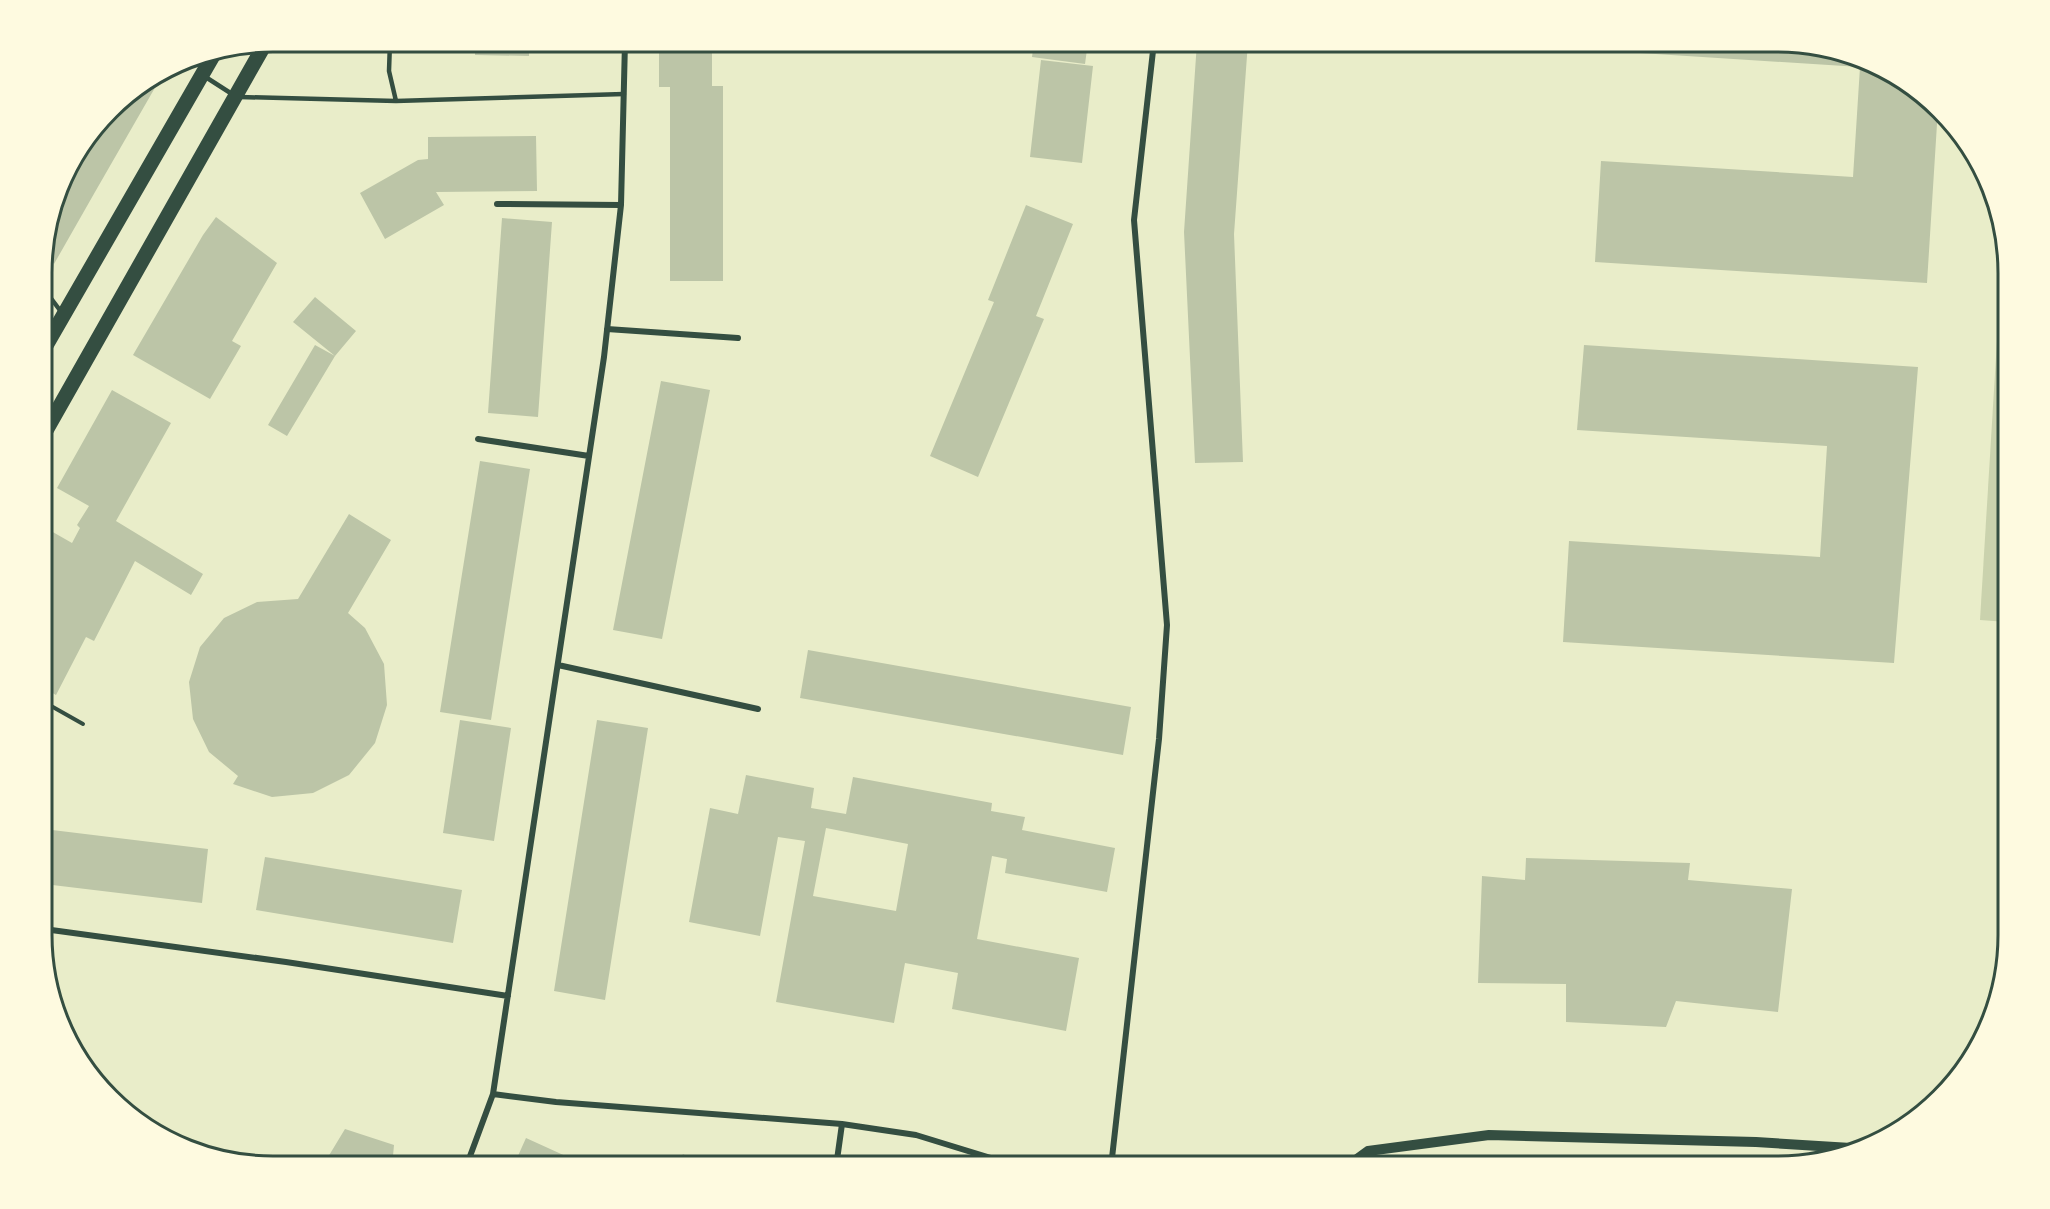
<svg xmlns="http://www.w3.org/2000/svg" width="2050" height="1209" viewBox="0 0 2050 1209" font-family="'Playfair Display',serif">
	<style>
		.green { fill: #cad2ad }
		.building { fill: #bcc5a7; fill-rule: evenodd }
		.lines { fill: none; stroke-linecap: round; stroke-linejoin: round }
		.path { stroke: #344e41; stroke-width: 4 }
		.service { stroke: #344e41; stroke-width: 4.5 }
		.minor { stroke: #344e41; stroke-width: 6 }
		.tertiary { stroke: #344e41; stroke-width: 10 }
		.primary { stroke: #344e41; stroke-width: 15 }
		.rim { fill: none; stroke: #344e41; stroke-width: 3 }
	</style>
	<rect width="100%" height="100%" fill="#e9edc9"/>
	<path class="green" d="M2003 242 2007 258V622L1980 620Z"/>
	<path class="building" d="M475 42H529V56L475 55Z
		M659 42H712V86H723V281H670V87H659Z
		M1034 42H1088L1085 64 1032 57Z
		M1197 42H1248L1234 234 1243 462 1195 463 1184 232Z
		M1610 42H1777L1837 50 1893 73 1938 108 1927 283 1595 262 1601 161 1853 177 1860 67 1609 51Z
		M1041 60 1093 66 1082 163 1030 157Z
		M164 72 95 192 54 264 44 251V243L57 199 76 169 71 164 121 100Z
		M536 136 537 191 436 192 444 205 385 239 360 193 418 160 428 159V137Z
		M1026 205 1073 224 1036 316 1044 319 978 477 930 456 994 302 988 300Z
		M216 217 277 263 232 341 241 346 210 399 133 355 203 235Z
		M502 218 552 222 538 417 488 413Z
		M315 297 356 331 335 356 293 322Z
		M315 345 335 356 287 436 268 425Z
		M1584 345 1918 367 1894 663 1563 642 1569 541 1820 557 1827 446 1577 430Z
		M661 381 710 390 662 639 613 630Z
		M112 390 171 423 116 521 203 574 191 595 135 561 94 641 86 637 56 695 44 688V527L72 543 80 528 77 525 89 506 57 488Z
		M480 461 530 469 491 720 440 712Z
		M349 514 391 540 348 613 365 628 384 664 387 705 375 743 349 775 313 793 272 797 233 784 238 776 209 752 193 719 189 682 200 647 224 618 257 602 298 599Z
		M808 650 1131 707 1123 755 800 698Z
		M460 720 511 728 494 841 443 833Z
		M597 720 648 728 605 1000 554 991Z
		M746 775 814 788 811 808 846 814 853 777 992 803 991 811 1025 817 1022 830 1115 848 1107 892 1005 873 1007 859 992 856 977 939 1079 958 1066 1031 952 1009 958 973 905 963 894 1023 776 1002 805 841 778 837 760 936 689 922 710 808 738 814ZM826 828 908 844 896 911 813 896Z
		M44 829 208 849 202 903 44 884Z
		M265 857 462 890 453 943 256 910Z
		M1526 858 1690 863 1688 880 1792 889 1778 1012 1676 1001 1666 1027 1566 1022V984L1478 983 1482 876 1525 880Z
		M345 1129 394 1145 392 1167H322Z
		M526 1138 570 1158 566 1167H513Z
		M683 1154 706 1167H675Z"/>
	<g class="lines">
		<path class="path" d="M44 702 83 724"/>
		<path class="service" d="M390 42 389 71 396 101
			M204 76 232 94
			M240 97 396 101 624 94
			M44 289 62 313"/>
		<path class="minor" d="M497 204 621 205
			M607 329 738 338
			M478 439 589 456
			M558 665 758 709
			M44 929 286 962 508 996
			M493 1094 556 1102 842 1124 916 1135 1020 1167
			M466 1167 493 1094 604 357 621 205 625 42
			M836 1167 842 1124
			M1111 1167 1159 739 1167 625 1134 220 1154 42"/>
		<path class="tertiary" d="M1346 1167 1368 1151 1489 1135 1756 1142 1851 1148"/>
		<path class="primary" d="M44 349 214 54
			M44 434 265 44"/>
	</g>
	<path d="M0 0H2050V1209H0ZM273 52H1777A221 221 0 0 1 1998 273V935A221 221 0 0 1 1777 1156H273A221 221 0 0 1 52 935V273A221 221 0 0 1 273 52Z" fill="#fefae0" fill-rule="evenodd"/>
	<path class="rim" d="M273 52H1777A221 221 0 0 1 1998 273V935A221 221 0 0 1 1777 1156H273A221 221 0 0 1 52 935V273A221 221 0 0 1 273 52Z"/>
</svg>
